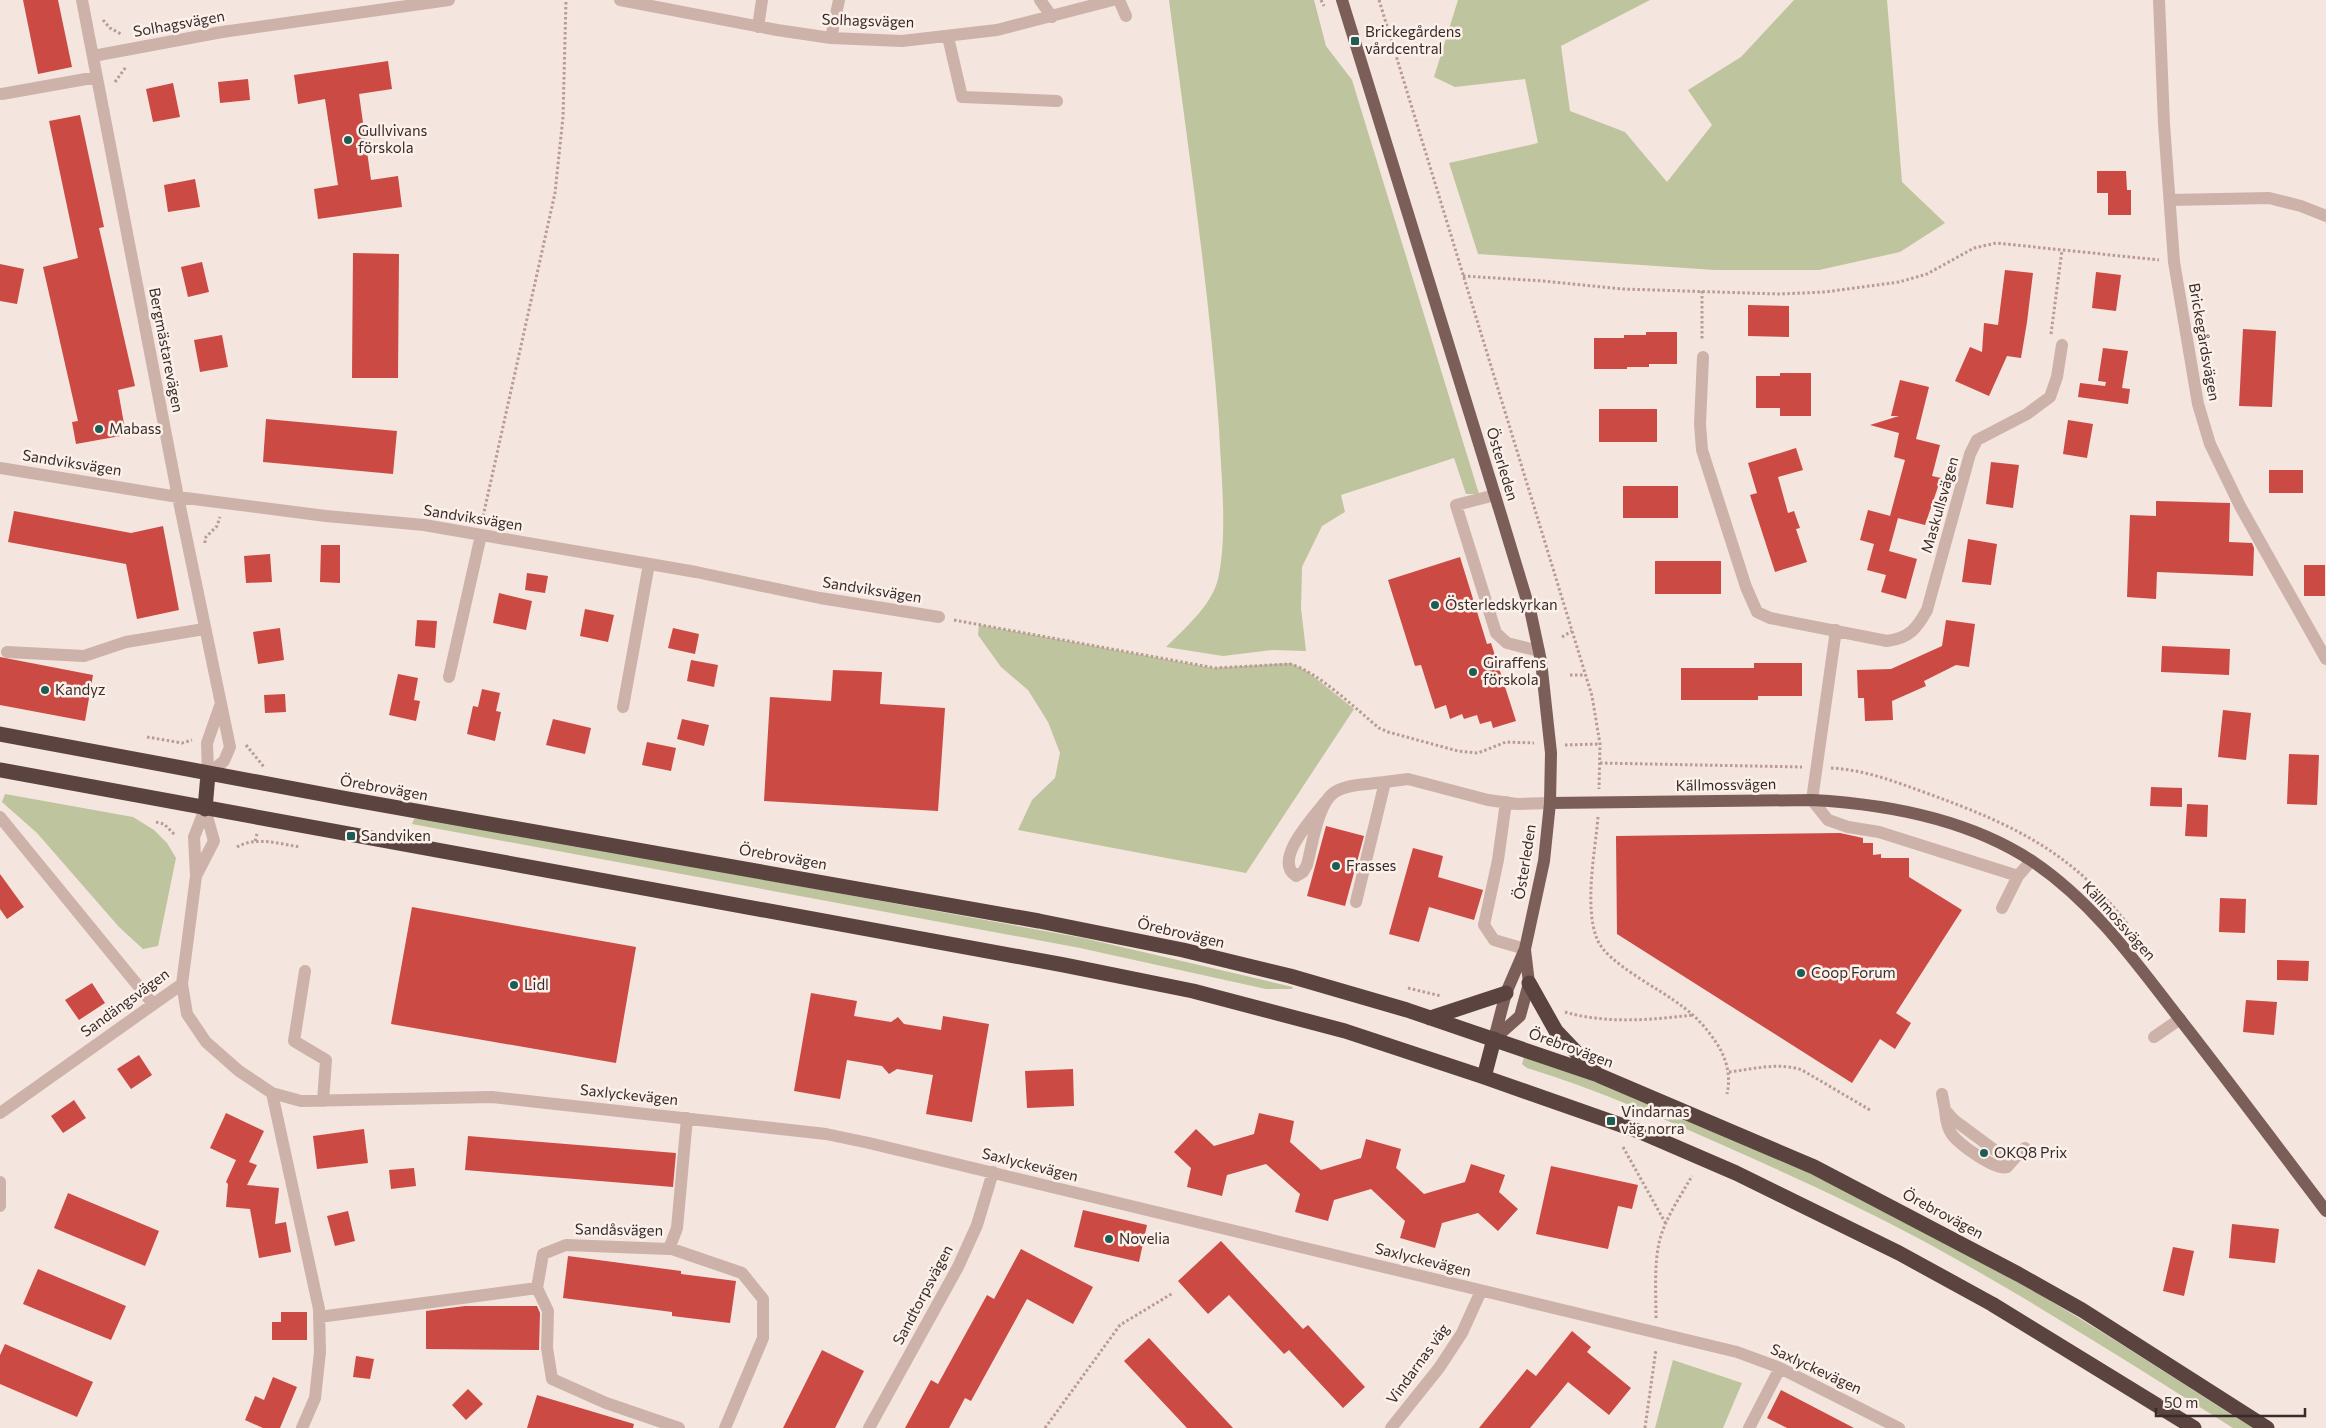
<svg xmlns="http://www.w3.org/2000/svg" width="2326" height="1428" viewBox="0 0 2326 1428" font-family="Commissioner,sans-serif">
	<style>
		.green { fill: #bec49d }
		.building { fill: #cb4a44 }
		.lines { fill: none; stroke-linecap: round; stroke-linejoin: round }
		.path { stroke: #b99b93; stroke-width: 3; stroke-dasharray: 2.5 2.5; stroke-linecap: butt }
		.minor { stroke: #cdb2a9; stroke-width: 12 }
		.major { stroke: #7c5e59; stroke-width: 12 }
		.highway { stroke: #5b4340; stroke-width: 15 }
		.poi-dot { fill: #1c5d54; stroke: #fbf0ea; stroke-width: 2 }
		.labels { text-anchor: middle; stroke-width: 5; stroke-linejoin: round; paint-order: stroke }
		.street-label { font-size: 15px; fill: #392b29; stroke: #fbf0ea }
		.poi-label { font-size: 15px; fill: #392b29; stroke: #fbf0ea; text-anchor: start }
	</style>
	<rect width="100%" height="100%" fill="#f4e5de"/>
	<path class="green" d="M1169 0H1314L1326 46 1352 80 1479 494H1466L1454 458 1341 495 1345 512 1322 526 1302 567 1301 608 1306 651 1273 650 1223 656 1166 647C1184 629 1212 605 1218 579 1228 535 1221 473 1219 428 1209 285 1187 142 1169 0Z
		M1458 0H1650L1561 46 1570 111 1625 132 1667 182 1712 125 1688 90 1741 57 1794 0H1887L1902 182 1945 223 1900 252 1819 270H1715L1478 254 1449 163 1538 143 1525 79 1455 87 1434 77Z
		M979 625 1212 668 1290 663 1308 672 1354 709 1246 873 1018 830 1032 800 1055 778 1060 753 1048 722 1028 690 1001 667 978 635Z
		M5 794 133 817 154 830 167 843 176 858 158 946 143 949 119 927 37 833 2 802Z
		M414 819H430L471 826 1083 938 1293 987 1292 989H1266L1080 948 412 824Z
		M1524 1057C1706 1117 1881 1203 2047 1299 2117 1340 2184 1385 2253 1428H2233C2133 1365 2033 1301 1929 1244 1858 1205 1783 1172 1709 1139 1650 1113 1590 1087 1527 1068L1522 1064Z
		M1673 1360 1742 1383 1723 1428H1655Z"/>
	<path class="building" d="M23 0H58L72 67 38 74Z
		M388 61 392 89 359 94 371 180 398 176 402 207 318 219 314 189 338 185 325 99 298 104 294 75Z
		M248 79 250 100 220 103 218 82Z
		M173 83 180 117 153 122 146 89Z
		M80 115 104 227 99 228 135 386 118 390 126 435 76 444 72 422 78 421 43 267 78 258 49 121Z
		M2097 171H2126L2127 190H2131V215H2108V193H2097Z
		M195 179 200 207 168 212 164 185Z
		M353 253 399 254 398 378H352Z
		M202 262 209 292 188 297 181 267Z
		M0 264 24 269 17 304 0 301Z
		M2005 270 2033 273 2027 322 2021 358 2007 356 1989 396 1955 381 1970 347 1982 352 1984 323 1998 325Z
		M2096 272 2121 275 2116 311 2092 308Z
		M1748 305 1789 306V337L1748 336Z
		M2243 329 2276 331 2272 407 2239 406Z
		M1646 332H1677V364H1649V367H1627V369H1594V338H1624V335H1646Z
		M222 335 228 367 200 372 194 340Z
		M2103 348 2128 351 2122 388 2130 389 2128 404 2078 397 2080 383 2105 386 2106 382 2098 381Z
		M1780 373H1811V416H1780V408H1756V376H1780Z
		M1900 380 1929 387 1916 439 1940 445 1932 476 1941 478 1925 525 1890 516 1905 460 1894 457 1899 433 1870 425 1899 416H1891Z
		M1599 409H1657V442H1599Z
		M266 419 397 431 393 474 263 462Z
		M2068 420 2093 424 2087 458 2063 454Z
		M1796 448 1803 470 1778 477 1788 513 1794 511 1800 528 1796 529 1807 562 1775 572 1750 495 1757 493 1748 463Z
		M1991 462 2019 465 2013 508 1986 504Z
		M2269 470H2303V493H2269Z
		M1623 486H1678V518H1623Z
		M2156 501 2230 503 2229 542 2252 543 2254 548 2253 576 2157 572 2156 599 2127 597 2130 515 2156 516Z
		M1868 510 1898 518 1889 551 1917 559 1906 599 1881 592 1886 575 1867 570 1874 544 1860 540Z
		M14 511 131 533 163 526 179 610 137 619 126 564 8 542Z
		M1968 539 1997 544 1991 585 1962 582Z
		M321 545H340V583L320 582Z
		M270 554 272 582 246 583 244 556Z
		M1460 557 1487 644 1491 643 1516 721 1493 728 1491 721 1480 724 1477 715 1464 719 1462 714 1450 719 1446 705 1435 709 1421 665 1415 666 1388 580Z
		M1655 561H1721V594H1655Z
		M2304 565H2325V596H2304Z
		M527 573 548 576 545 593 525 590Z
		M499 593 532 601 526 630 493 623Z
		M585 609 614 615 608 642 580 636Z
		M417 620 437 621 435 648 415 646Z
		M1946 620 1975 624 1969 667 1956 665 1924 681 1926 686 1892 701 1893 720 1865 721 1864 698H1858L1857 670 1891 669 1942 646Z
		M280 628 284 660 258 664 253 632Z
		M673 628 699 634 695 654 668 648Z
		M2162 646 2230 649 2229 675 2161 672Z
		M0 657 93 675 85 721 0 705Z
		M691 660 718 665 714 687 687 681Z
		M1754 663H1802V696H1758V700H1681V668H1754Z
		M833 670 882 672 880 704 945 708 938 811 764 801 770 697 831 701Z
		M398 674 418 678 414 700 420 701 416 721 389 715Z
		M482 689 500 693 496 711 501 712 495 741 467 734 473 706 478 707Z
		M285 694 286 712 265 713 264 695Z
		M2223 710 2251 713 2246 760 2218 757Z
		M553 719 591 728 585 754 546 745Z
		M682 719 709 725 704 746 677 739Z
		M647 742 676 748 671 771 642 765Z
		M2289 754 2319 755 2317 805 2287 804Z
		M2151 787 2182 788V807L2150 806Z
		M2187 804 2208 805 2207 837 2185 836Z
		M1326 826 1364 836 1345 906 1307 896Z
		M1840 833 1863 838V843H1873V855L1881 854V858H1909V877L1962 910 1896 1013 1911 1023 1895 1049 1880 1039 1852 1083 1617 934 1616 836Z
		M1413 848 1443 856 1438 877 1483 890 1474 920 1429 907 1419 942 1389 934Z
		M0 874 24 907 7 919 0 909Z
		M2220 898 2246 899 2245 933 2219 932Z
		M412 907 636 947 616 1063 391 1024Z
		M2277 960 2309 961 2308 981 2277 980Z
		M92 983 105 1003 79 1020 65 1000Z
		M811 993 857 1001 854 1016 891 1022 898 1017 904 1024 941 1030 943 1016 989 1024 972 1122 926 1114 933 1075 897 1069 889 1074 882 1066 847 1060 840 1099 794 1091Z
		M2246 1000 2277 1002 2274 1035 2243 1032Z
		M139 1055 152 1075 131 1089 117 1069Z
		M1073 1069 1074 1106 1027 1108 1025 1071Z
		M74 1100 86 1118 63 1133 51 1116Z
		M226 1113 264 1131 249 1162 257 1165 247 1185 279 1188 275 1224 286 1222 291 1252 259 1258 250 1209 226 1207 228 1184 226 1182 236 1160 210 1148Z
		M1259 1113 1294 1121 1290 1142 1321 1170 1361 1158 1366 1139 1401 1149 1396 1168 1424 1194 1465 1182 1471 1164 1505 1175 1499 1192 1518 1209 1498 1231 1478 1213 1442 1223 1435 1248 1400 1238 1405 1221 1371 1189 1334 1200 1328 1221 1295 1212 1300 1194 1266 1164 1227 1175 1222 1196 1187 1187 1191 1168 1174 1152 1196 1129 1214 1146 1254 1134Z
		M364 1129 368 1163 317 1169 313 1136Z
		M468 1136 676 1153 673 1187 465 1170Z
		M1551 1166 1638 1185 1632 1209 1618 1206 1608 1249 1536 1234Z
		M414 1168 416 1186 391 1189 389 1170Z
		M68 1193 159 1231 145 1266 54 1228Z
		M1083 1210 1147 1225 1139 1262 1074 1247Z
		M348 1211 355 1241 335 1246 327 1216Z
		M2232 1224 2279 1229 2275 1263 2229 1258Z
		M1221 1241 1303 1329 1308 1325 1365 1387 1343 1408 1289 1350 1284 1354 1229 1295 1208 1314 1178 1281Z
		M2173 1247 2194 1251 2184 1296 2163 1291Z
		M1021 1249 1093 1287 1073 1324 1027 1299 971 1401 965 1398 949 1428H905L931 1380 938 1384 987 1295 994 1299Z
		M568 1256 681 1271V1274L736 1281 730 1323 672 1316V1312L563 1298Z
		M38 1269 126 1306 111 1340 23 1304Z
		M465 1306H537L540 1313 539 1350 426 1349V1311Z
		M281 1312H307V1340H272V1322H281Z
		M1572 1331 1591 1347 1587 1352 1631 1388 1609 1415 1568 1382 1530 1428H1479L1527 1369 1536 1376Z
		M1149 1338 1233 1428H1187L1124 1361Z
		M5 1344 93 1382 77 1417 0 1384V1355Z
		M822 1350 864 1371 835 1428H783Z
		M356 1356 374 1359 370 1379 353 1377Z
		M273 1377 297 1387 280 1428H263L245 1420 255 1396 264 1400Z
		M468 1389 483 1404 466 1420 452 1405Z
		M1781 1390 1808 1404 1854 1428H1787L1767 1418Z
		M537 1395 634 1424 633 1428H527Z"/>
	<g class="lines">
		<path class="path" d="M1321 0 1324 6
			M1379 0 1592 696 1600 744 1599 789
			M103 20 110 28 121 34
			M115 82 126 67
			M1463 276 1543 281 1623 289 1779 294 1825 292 1899 282 1927 274 1974 248 1996 243 2159 260
			M1702 291V341
			M2051 334 2062 250
			M482 521 555 193 563 117 566 0
			M205 543V538L217 526 220 517
			M954 620 1215 668 1290 664C1317 671 1356 709 1379 728L1388 732 1458 751 1478 753 1506 742 1534 743
			M1562 637 1572 631
			M1570 675H1585
			M147 737 182 743 192 740
			M246 745 264 767
			M1565 745 1600 744
			M1600 763 1802 767
			M1831 768C1866 770 1896 782 1929 794 2014 825 2072 852 2129 926
			M1598 817C1595 853 1584 906 1597 939 1607 964 1661 989 1683 1007 1698 1018 1709 1031 1719 1047 1727 1061 1731 1077 1727 1094
			M156 822 164 824 175 835
			M255 841 257 834
			M237 847C256 836 280 844 300 847
			M1408 988 1441 996
			M1565 1012C1605 1024 1652 1020 1693 1015
			M1729 1072C1754 1069 1778 1062 1802 1070L1870 1110
			M1623 1147 1666 1224
			M1656 1318C1656 1293 1654 1267 1659 1243 1664 1220 1680 1197 1692 1176
			M1045 1428 1120 1325 1173 1293
			M1645 1428 1656 1349"/>
		<path class="minor" d="M82 0 178 497 230 747 224 761 208 774
			M620 0 777 30 831 38 902 41 997 30 1113 0
			M1040 0 1052 17
			M1119 0 1126 16
			M2159 0 2164 124 2174 262 2198 404 2210 444 2240 506 2326 659
			M758 27 762 0
			M948 37 962 97 1057 101
			M831 38 839 0
			M93 56 222 32 449 0
			M2 94 97 77
			M2170 200 2269 198 2301 206 2326 216
			M1703 357 1700 424 1702 450 1746 587 1757 612 1770 618 1887 641C1910 638 1917 628 1927 610L1970 454 1977 440 2027 414 2050 397 2057 377 2062 345
			M0 468 178 497 326 516 424 525 696 572 820 598 939 617
			M1495 495 1456 505 1496 633 1507 643 1539 651
			M1836 630 1812 800 1828 820 1848 827 1879 832 2018 876
			M7 652 84 656 126 642 204 629
			M449 677 481 535
			M623 707 649 564
			M208 774 207 743 220 706
			M1325 802C1314 817 1272 860 1296 876L1303 872 1307 865C1312 846 1318 802 1335 792 1348 784 1370 784 1385 782
			M1506 802 1498 860 1484 925 1494 940 1525 949
			M205 809 194 837 196 876 182 984 187 1014 206 1042 239 1071 272 1093 301 1101 492 1097 826 1134 869 1143 1737 1352 1780 1368 1899 1428
			M0 817 153 1004
			M196 876 214 841 205 809
			M1356 902 1385 782 1408 779 1488 800 1517 804 1550 803
			M2002 908 2018 876 2031 861
			M305 971 294 1041 326 1060 323 1101
			M2154 1037 2180 1019
			M272 1093 319 1309 320 1352 315 1398 302 1428
			M1942 1094 1945 1110 1954 1120 2004 1157 2014 1159 2025 1148
			M1945 1110C1946 1118 1946 1126 1951 1133 1958 1144 1996 1171 2007 1167L2014 1159
			M0 1113 182 984
			M0 1182V1206
			M669 1248 742 1273 763 1299V1338L725 1428
			M537 1288 548 1311 547 1348 552 1379 606 1403 679 1428
			M319 1317 537 1288 543 1254 566 1245 669 1249 677 1228 687 1118
			M869 1428 958 1267 977 1225 993 1172
			M1391 1428 1439 1368 1462 1333 1481 1291
			M1749 1428 1780 1368"/>
		<path class="major" d="M1342 0 1501 515 1531 614 1541 661 1551 753 1550 803 1544 861 1525 949 1506 993 1494 1039
			M1550 803 1812 800C1887 804 1968 819 2032 861 2093 902 2135 961 2179 1018 2229 1082 2277 1146 2326 1211
			M1494 1039 1520 1016 1529 983 1525 950"/>
		<path class="highway" d="M0 734 343 798 1039 921 1183 950 1290 976 1407 1010 1598 1075 1814 1167 2018 1274 2082 1310 2267 1428
			M0 770 1064 965 1193 991 1345 1031 1484 1077 1641 1132 1736 1173 1899 1253 1992 1304 2194 1428
			M205 809 208 774
			M1529 983 1556 1031 1595 1072
			M1430 1018 1506 993
			M1484 1077 1494 1039"/>
	</g>
	<g class="poi-dot">
		<rect x="1350" y="36" width="10" height="10" rx="2.5"/>
		<circle cx="348" cy="140" r="5"/>
		<circle cx="99" cy="429" r="5"/>
		<circle cx="1435" cy="605" r="5"/>
		<circle cx="1473" cy="672" r="5"/>
		<circle cx="45" cy="690" r="5"/>
		<rect x="346" y="831" width="10" height="10" rx="2.5"/>
		<circle cx="1336" cy="866" r="5"/>
		<circle cx="1801" cy="973" r="5"/>
		<circle cx="514" cy="985" r="5"/>
		<rect x="1606" y="1116" width="10" height="10" rx="2.5"/>
		<circle cx="1984" cy="1153" r="5"/>
		<circle cx="1109" cy="1239" r="5"/>
	</g>
	<g class="labels">
		<g class="street-label">
			<text transform="translate(868 21) rotate(2)" y="5">Solhagsvägen</text>
			<text transform="translate(179 24) rotate(-10)" y="5">Solhagsvägen</text>
			<text transform="translate(2204 342) rotate(80)" y="5">Brickegårdsvägen</text>
			<text transform="translate(166 350) rotate(79)" y="5">Bergmästarevägen</text>
			<text transform="translate(72 463) rotate(9)" y="5">Sandviksvägen</text>
			<text transform="translate(1502 464) rotate(73)" y="5">Österleden</text>
			<text transform="translate(1940 505) rotate(-74)" y="5">Maskullsvägen</text>
			<text transform="translate(473 518) rotate(9)" y="5">Sandviksvägen</text>
			<text transform="translate(872 590) rotate(9)" y="5">Sandviksvägen</text>
			<text transform="translate(1726 785) rotate(-1)" y="5">Källmossvägen</text>
			<text transform="translate(384 788) rotate(10)" y="5">Örebrovägen</text>
			<text transform="translate(783 857) rotate(10)" y="5">Örebrovägen</text>
			<text transform="translate(1525 862) rotate(-81)" y="5">Österleden</text>
			<text transform="translate(2119 921) rotate(48)" y="5">Källmossvägen</text>
			<text transform="translate(1181 933) rotate(13)" y="5">Örebrovägen</text>
			<text transform="translate(125 1003) rotate(-36)" y="5">Sandängsvägen</text>
			<text transform="translate(1571 1048) rotate(20)" y="5">Örebrovägen</text>
			<text transform="translate(629 1095) rotate(6)" y="5">Saxlyckevägen</text>
			<text transform="translate(1030 1165) rotate(14)" y="5">Saxlyckevägen</text>
			<text transform="translate(1943 1214) rotate(28)" y="5">Örebrovägen</text>
			<text transform="translate(619 1230) rotate(1)" y="5">Sandåsvägen</text>
			<text transform="translate(1423 1260) rotate(14)" y="5">Saxlyckevägen</text>
			<text transform="translate(923 1295) rotate(-62)" y="5">Sandtorpsvägen</text>
			<text transform="translate(1418 1364) rotate(-54)" y="5">Vindarnas väg</text>
			<text transform="translate(1816 1369) rotate(25)" y="5">Saxlyckevägen</text>
		</g>
		<g class="poi-label">
			<text x="1365" y="37">Brickegårdens<tspan x="1365" dy="17">vårdcentral</tspan></text>
			<text x="358" y="136">Gullvivans<tspan x="358" dy="17">förskola</tspan></text>
			<text x="109" y="434">Mabass</text>
			<text x="1445" y="610">Österledskyrkan</text>
			<text x="1483" y="668">Giraffens<tspan x="1483" dy="17">förskola</tspan></text>
			<text x="55" y="695">Kandyz</text>
			<text x="361" y="841">Sandviken</text>
			<text x="1346" y="871">Frasses</text>
			<text x="1811" y="978">Coop Forum</text>
			<text x="524" y="990">Lidl</text>
			<text x="1621" y="1117">Vindarnas<tspan x="1621" dy="17">väg norra</tspan></text>
			<text x="1994" y="1158">OKQ8 Prix</text>
			<text x="1119" y="1244">Novelia</text>
		</g>
	</g>
	<path d="M2156 1408v8h149v-8" fill="none" stroke="#392b29" stroke-width="2.5"/>
	<text x="2164" y="1408" font-size="15" fill="#392b29" stroke="#fbf0ea" stroke-width="4" paint-order="stroke">50 m</text>
</svg>
